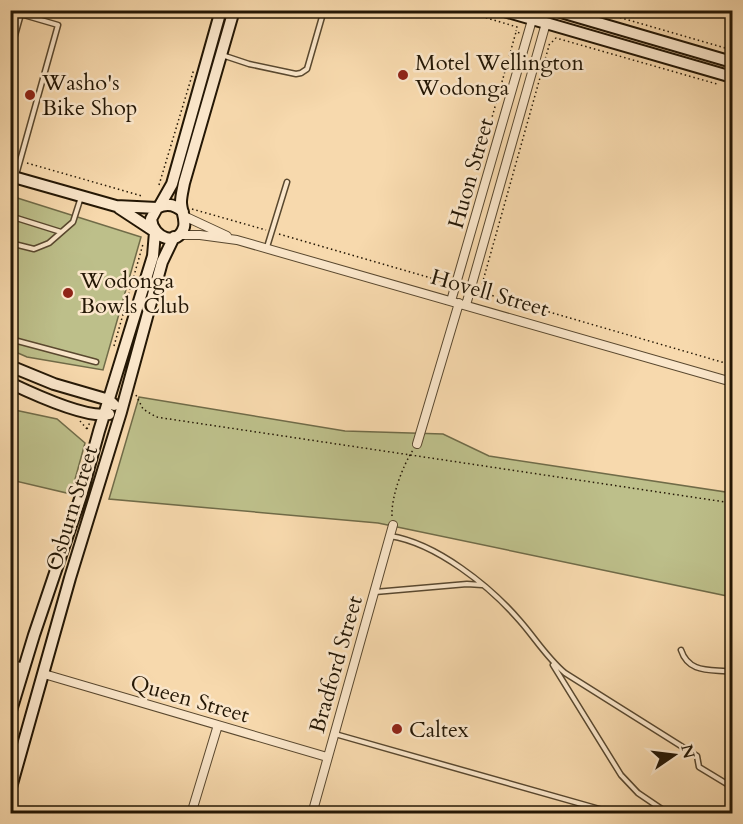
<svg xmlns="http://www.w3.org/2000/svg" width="743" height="824" viewBox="0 0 743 824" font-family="Cardo,serif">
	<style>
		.green { fill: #bdbf8a; stroke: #706b48; stroke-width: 1.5 }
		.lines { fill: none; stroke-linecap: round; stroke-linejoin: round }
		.lane-casing { stroke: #59482f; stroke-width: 7 }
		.street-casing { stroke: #59482f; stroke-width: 10 }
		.secondary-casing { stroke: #241705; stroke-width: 14 }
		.path { stroke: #241705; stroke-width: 1.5; stroke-dasharray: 1.5 3; stroke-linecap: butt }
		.lane { stroke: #fae6ca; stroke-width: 4 }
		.street { stroke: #fae6ca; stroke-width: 8 }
		.secondary { stroke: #fae6ca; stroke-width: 10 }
		.poi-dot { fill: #8f2418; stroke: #fae6ca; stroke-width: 2 }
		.labels { text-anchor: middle; stroke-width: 5; stroke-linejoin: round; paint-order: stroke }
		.poi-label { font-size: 22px; fill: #241705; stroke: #fae6ca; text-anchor: start }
		.street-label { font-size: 22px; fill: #241705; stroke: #fae6ca }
	</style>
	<rect width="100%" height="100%" fill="#f7d9ad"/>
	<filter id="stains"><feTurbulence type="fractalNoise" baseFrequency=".00333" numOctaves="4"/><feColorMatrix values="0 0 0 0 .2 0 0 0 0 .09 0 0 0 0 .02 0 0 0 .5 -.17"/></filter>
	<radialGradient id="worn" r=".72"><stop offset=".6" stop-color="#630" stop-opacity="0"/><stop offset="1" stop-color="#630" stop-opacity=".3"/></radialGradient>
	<path class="green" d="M11 196 141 237 103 370 27 357 11 350Z
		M139 397 345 431 443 434 489 456 732 493V597L378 523 109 499Z
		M10 409 57 419 85 443 71 494 11 480Z"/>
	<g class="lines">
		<g class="lane-casing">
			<path id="lane" d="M10 11 58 25 16 175
				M10 53 21 14
				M222 55 249 64 296 74 301 73 307 69 324 10
				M10 216 61 232
				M10 243 34 249 49 243 73 222 81 197
				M267 247 287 182
				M10 339 96 362
				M390 536C436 543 490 586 520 621 535 638 547 658 565 673L697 756 699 767 732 787
				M375 592 467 584 482 585
				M681 650C689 674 711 669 732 672
				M553 665 621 775 638 793 669 814
				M335 734 617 814"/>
		</g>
		<g class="street-casing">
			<path id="street" d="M184 216 227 236
				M178 235H200L237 240 732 382
				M451 301 532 20
				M466 305 546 23
				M417 444 459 303
				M10 664 24 668
				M44 674 327 757
				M191 814 218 725
				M312 814 393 525"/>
		</g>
		<g class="secondary-casing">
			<path id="secondary" d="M501 10 732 77
				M554 10 732 62
				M10 176 116 206 157 208
				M159 207 172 184 221 10
				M119 208 154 231
				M183 212C175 204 166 203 157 208L151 219C153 239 178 247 184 227 186 218 181 211 181 202 181 196 183 189 184 183L234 10
				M10 366 54 384 109 400 114 405
				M10 383C31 393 87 419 109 414
				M10 714 34 635 81 496 99 431 153 256 155 232
				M10 791 70 578 121 412 162 262 174 237"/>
		</g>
		<path class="path" d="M460 10 517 27 516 31
			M594 10 732 50
			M552 42 556 38 717 84
			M491 121 516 32 520 33
			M27 163 142 196
			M159 185 194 69
			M192 209 266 230
			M279 234 445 282 448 279
			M478 288 480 289V292L732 365
			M481 288 550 42
			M114 346 143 244
			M10 354 18 358
			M136 395 143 409 156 417 732 503
			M80 421 87 429
			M87 429 90 422
			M392 516C391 497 403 465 413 450"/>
		<use href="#lane" class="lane"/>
		<use href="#street" class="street"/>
		<use href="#secondary" class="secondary"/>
	</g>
	<g class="poi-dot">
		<circle cx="403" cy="75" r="6"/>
		<circle cx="30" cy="95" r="6"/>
		<circle cx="68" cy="293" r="6"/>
		<circle cx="397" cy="729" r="6"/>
	</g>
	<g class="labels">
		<g class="poi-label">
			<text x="415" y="70">Motel Wellington<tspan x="415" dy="25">Wodonga</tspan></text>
			<text x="42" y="90">Washo's<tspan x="42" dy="25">Bike Shop</tspan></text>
			<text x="80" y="288">Wodonga<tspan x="80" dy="25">Bowls Club</tspan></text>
			<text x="409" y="737">Caltex</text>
		</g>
		<g class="street-label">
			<text transform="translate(470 173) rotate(-74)" y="8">Huon Street</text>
			<text transform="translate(490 292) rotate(16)" y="8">Hovell Street</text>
			<text transform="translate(71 508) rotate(-73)" y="8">Osburn Street</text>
			<text transform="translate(335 664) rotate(-74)" y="8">Bradford Street</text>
			<text transform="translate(190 698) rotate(16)" y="8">Queen Street</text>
		</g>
	</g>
	<rect width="743" height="824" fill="none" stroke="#f7d9ad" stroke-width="36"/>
	<rect x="12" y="12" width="719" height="800" fill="none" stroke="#241705" stroke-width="3"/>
	<rect x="18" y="18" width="707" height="788" fill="none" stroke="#241705" stroke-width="1.5"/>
	<g transform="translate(674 755) rotate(76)" stroke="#fae6ca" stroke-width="4.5" paint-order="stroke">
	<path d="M0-4.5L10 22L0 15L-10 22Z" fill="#241705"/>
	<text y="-9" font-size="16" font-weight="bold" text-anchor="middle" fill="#241705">N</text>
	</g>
	<rect width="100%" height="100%" filter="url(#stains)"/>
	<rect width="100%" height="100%" fill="url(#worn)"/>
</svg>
